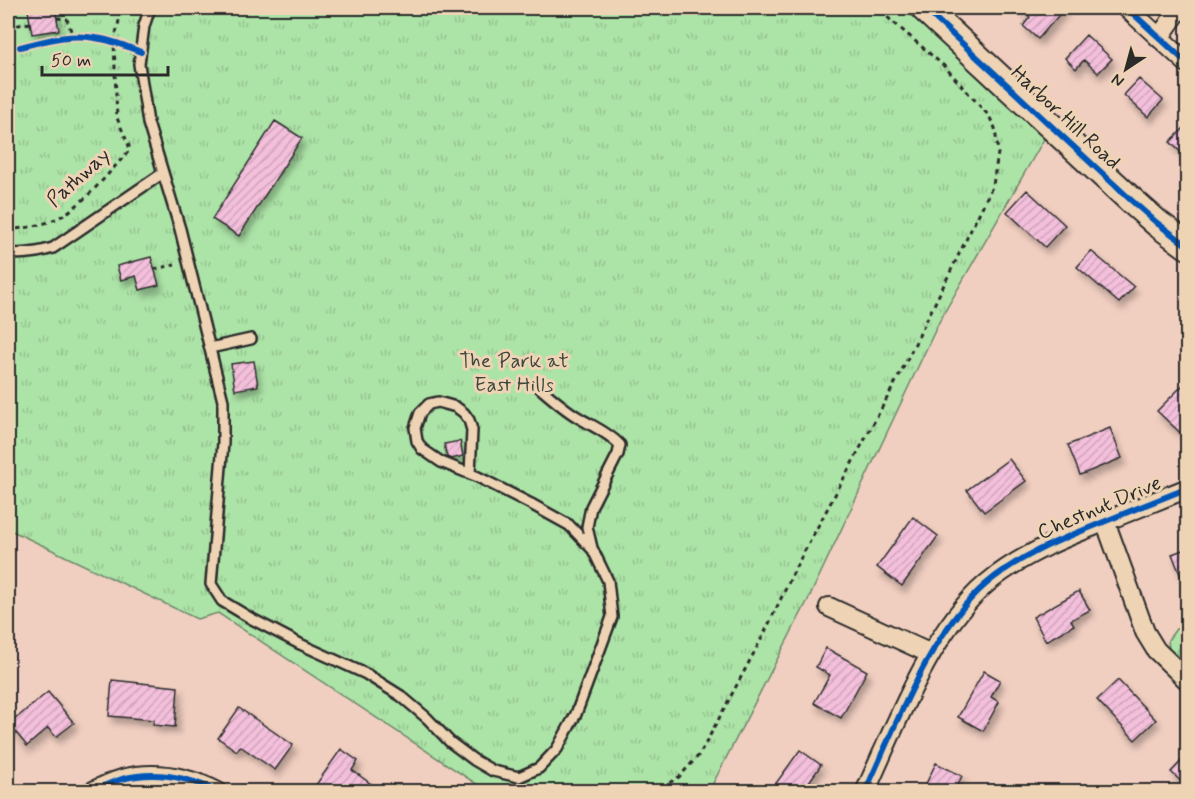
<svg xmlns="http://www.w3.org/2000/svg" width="1195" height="799" viewBox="0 0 1195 799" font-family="Mynerve,sans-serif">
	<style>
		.forest { fill: url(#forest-firs); stroke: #6c8769; stroke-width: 1.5 }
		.park { fill: url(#park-tufts); stroke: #6c8769; stroke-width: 1.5 }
		.building { fill: url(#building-hatch); stroke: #2b2b2b; stroke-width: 1.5; filter: url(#shadow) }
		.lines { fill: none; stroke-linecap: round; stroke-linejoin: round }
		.lane-casing { stroke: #2b2b2b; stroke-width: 14 }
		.street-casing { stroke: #2b2b2b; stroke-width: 22 }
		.secondary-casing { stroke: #2b2b2b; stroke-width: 30 }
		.path { stroke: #2b2b2b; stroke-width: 3; stroke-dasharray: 4.5 4.5; stroke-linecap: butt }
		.lane { stroke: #eed4b5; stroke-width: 9 }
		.street { stroke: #eed4b5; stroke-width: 18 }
		.secondary { stroke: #eed4b5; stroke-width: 26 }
		.cycleway-casing { stroke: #eed4b5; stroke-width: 10 }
		.cycleway { stroke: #0057b8; stroke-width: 6 }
		.labels { text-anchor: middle; stroke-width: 6; stroke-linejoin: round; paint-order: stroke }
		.street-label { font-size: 21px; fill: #2b2b2b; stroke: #eed4b5 }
		.park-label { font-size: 21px; fill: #3e473e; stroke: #eed4b5 }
	</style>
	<defs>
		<pattern id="forest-firs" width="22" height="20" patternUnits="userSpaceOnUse" patternTransform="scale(1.5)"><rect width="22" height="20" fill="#ace3a7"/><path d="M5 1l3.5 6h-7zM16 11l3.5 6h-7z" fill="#94c390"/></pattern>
		<pattern id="park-tufts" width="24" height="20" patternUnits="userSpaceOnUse" patternTransform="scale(1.5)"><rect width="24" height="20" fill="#ace3a7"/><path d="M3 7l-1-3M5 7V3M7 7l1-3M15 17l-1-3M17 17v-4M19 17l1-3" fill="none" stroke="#94c390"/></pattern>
		<pattern id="building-hatch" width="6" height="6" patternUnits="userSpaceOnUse" patternTransform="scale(1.5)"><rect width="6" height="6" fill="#f3bfdb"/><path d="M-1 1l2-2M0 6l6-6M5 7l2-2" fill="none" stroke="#d0a4bc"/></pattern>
		<filter id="shadow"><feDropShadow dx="3.5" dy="6" stdDeviation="3" flood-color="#0004"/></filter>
	</defs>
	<rect width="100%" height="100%" fill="#f0cec0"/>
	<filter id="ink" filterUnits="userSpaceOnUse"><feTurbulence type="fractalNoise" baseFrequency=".0167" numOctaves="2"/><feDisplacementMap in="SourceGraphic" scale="12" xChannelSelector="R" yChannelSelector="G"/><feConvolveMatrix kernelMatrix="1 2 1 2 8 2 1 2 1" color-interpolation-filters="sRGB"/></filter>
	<g filter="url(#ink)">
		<path class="forest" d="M1185 627 1187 628V660L1179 657 1169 649 1168 640 1176 629Z"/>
		<path class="park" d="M8 8H924L1051 127 940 320 809 598 709 791H487L218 613 197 619 8 529Z"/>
		<path class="building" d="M45 8H55L59 30 32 34 28 10Z
			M1019 8H1065L1038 39 1023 26 1030 17Z
			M1086 35 1112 59 1098 73 1084 60 1076 69 1065 58Z
			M1139 79 1163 100 1148 117 1124 95Z
			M275 121 302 138 239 236 212 219Z
			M1188 124V159L1170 142Z
			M1027 190 1065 225 1045 247 1007 212Z
			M1091 251 1134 287 1119 303 1077 267Z
			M151 257 159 285 140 290 136 276 121 280 117 266Z
			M254 361 258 386 235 390 231 364Z
			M1188 380V440L1157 411Z
			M1110 428 1122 458 1080 475 1068 445Z
			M460 441 463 456 451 459 447 457 444 444Z
			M1009 459 1026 481 984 512 967 490Z
			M913 517 938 536 902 586 877 567Z
			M1188 548V592H1187L1172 554Z
			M1079 591 1090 610 1071 620 1074 625 1046 641 1033 617Z
			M826 648 867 671 841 718 814 703 830 675 816 667Z
			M984 671 1000 680 991 697 999 702 983 731 958 717Z
			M112 680 178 687 175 727 153 725 154 720 109 716Z
			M1118 680 1156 720 1135 740 1097 700Z
			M48 692 74 723 56 737 48 728 27 746 9 724Z
			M239 708 293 745 275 770 240 746 237 751 218 738Z
			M341 749 358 761 352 770 382 792H311Z
			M800 750 821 765 802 792H782L774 786Z
			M1188 754V788L1171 772Z
			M936 763 962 776 954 792H922Z"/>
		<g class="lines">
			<g class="lane-casing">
				<path id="lane" d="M150 8 144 26 139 64 148 123 180 229 223 401V443L211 584 222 601 252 619 300 644 366 674 401 696 427 718 450 742 474 760 493 771 519 777 539 768 557 749 576 714 612 617 608 581 593 550 569 525 531 504 478 477 441 462 422 449 417 441 415 428 420 413 429 404 438 402 456 407 464 413 469 420 472 430 470 474
					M8 253C24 255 37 253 53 248L163 173
					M210 348 251 339
					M539 387C552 398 565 410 581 419 594 427 609 433 620 445L618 454 591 507 587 527 592 548"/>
			</g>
			<g class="street-casing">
				<path id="street" d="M1127 8 1188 64
					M1159 38 1180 8
					M1105 521 1145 632 1156 650 1188 681
					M829 607 931 654
					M91 792C101 787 112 782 122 779 156 770 188 777 218 792
					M865 792C896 725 930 632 986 584 1018 557 1056 541 1094 526 1125 513 1156 501 1188 488"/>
			</g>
			<g class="secondary-casing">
				<path id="secondary" d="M924 8 1132 201 1157 223 1188 246"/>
			</g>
			<path class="path" d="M57 18 67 19 73 37
				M8 27 30 23
				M8 229C23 229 39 226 53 220 79 211 110 171 129 151V146L117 118 116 96 114 42 122 8
				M154 269 175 265
				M654 792 679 777 700 754 764 634 796 567 900 374 993 185 998 153 995 128 989 116 944 66 885 15"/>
			<use href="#lane" class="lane"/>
			<use href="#street" class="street"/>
			<use href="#secondary" class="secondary"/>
			<g class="cycleway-casing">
				<path id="cycleway" d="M924 8 1132 201 1157 223 1188 246
					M1127 8 1188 64
					M20 47C45 41 69 33 95 38 111 40 126 46 141 52
					M91 792C101 787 112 782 122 779 156 770 188 777 218 792
					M865 792C896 725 930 632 986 584 1018 557 1056 541 1094 526 1125 513 1156 501 1188 488"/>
			</g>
			<use href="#cycleway" class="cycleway"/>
		</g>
	</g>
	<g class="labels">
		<g class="street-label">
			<text transform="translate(1066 117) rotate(43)" y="7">Harbor Hill Road</text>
			<text transform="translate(78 177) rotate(-42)" y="7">Pathway</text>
			<text transform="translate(1099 507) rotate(-23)" y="7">Chestnut Drive</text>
		</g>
		<g class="park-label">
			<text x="514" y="367">The Park at<tspan x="514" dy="24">East Hills</tspan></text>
		</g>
	</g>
	<rect width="1195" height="799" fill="none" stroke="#eed4b5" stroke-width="30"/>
	<rect x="15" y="15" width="1165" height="769" fill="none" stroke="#2b2b2b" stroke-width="2" filter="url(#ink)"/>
	<g transform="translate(1126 69) rotate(216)" stroke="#eed4b5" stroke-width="4.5" paint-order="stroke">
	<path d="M0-4.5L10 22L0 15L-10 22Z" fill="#2b2b2b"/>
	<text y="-9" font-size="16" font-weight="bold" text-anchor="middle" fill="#2b2b2b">N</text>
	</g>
	<path d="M42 66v9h126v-9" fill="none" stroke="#2b2b2b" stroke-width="3"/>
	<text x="51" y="66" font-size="18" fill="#2b2b2b" stroke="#eed4b5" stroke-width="4.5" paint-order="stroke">50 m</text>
</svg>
